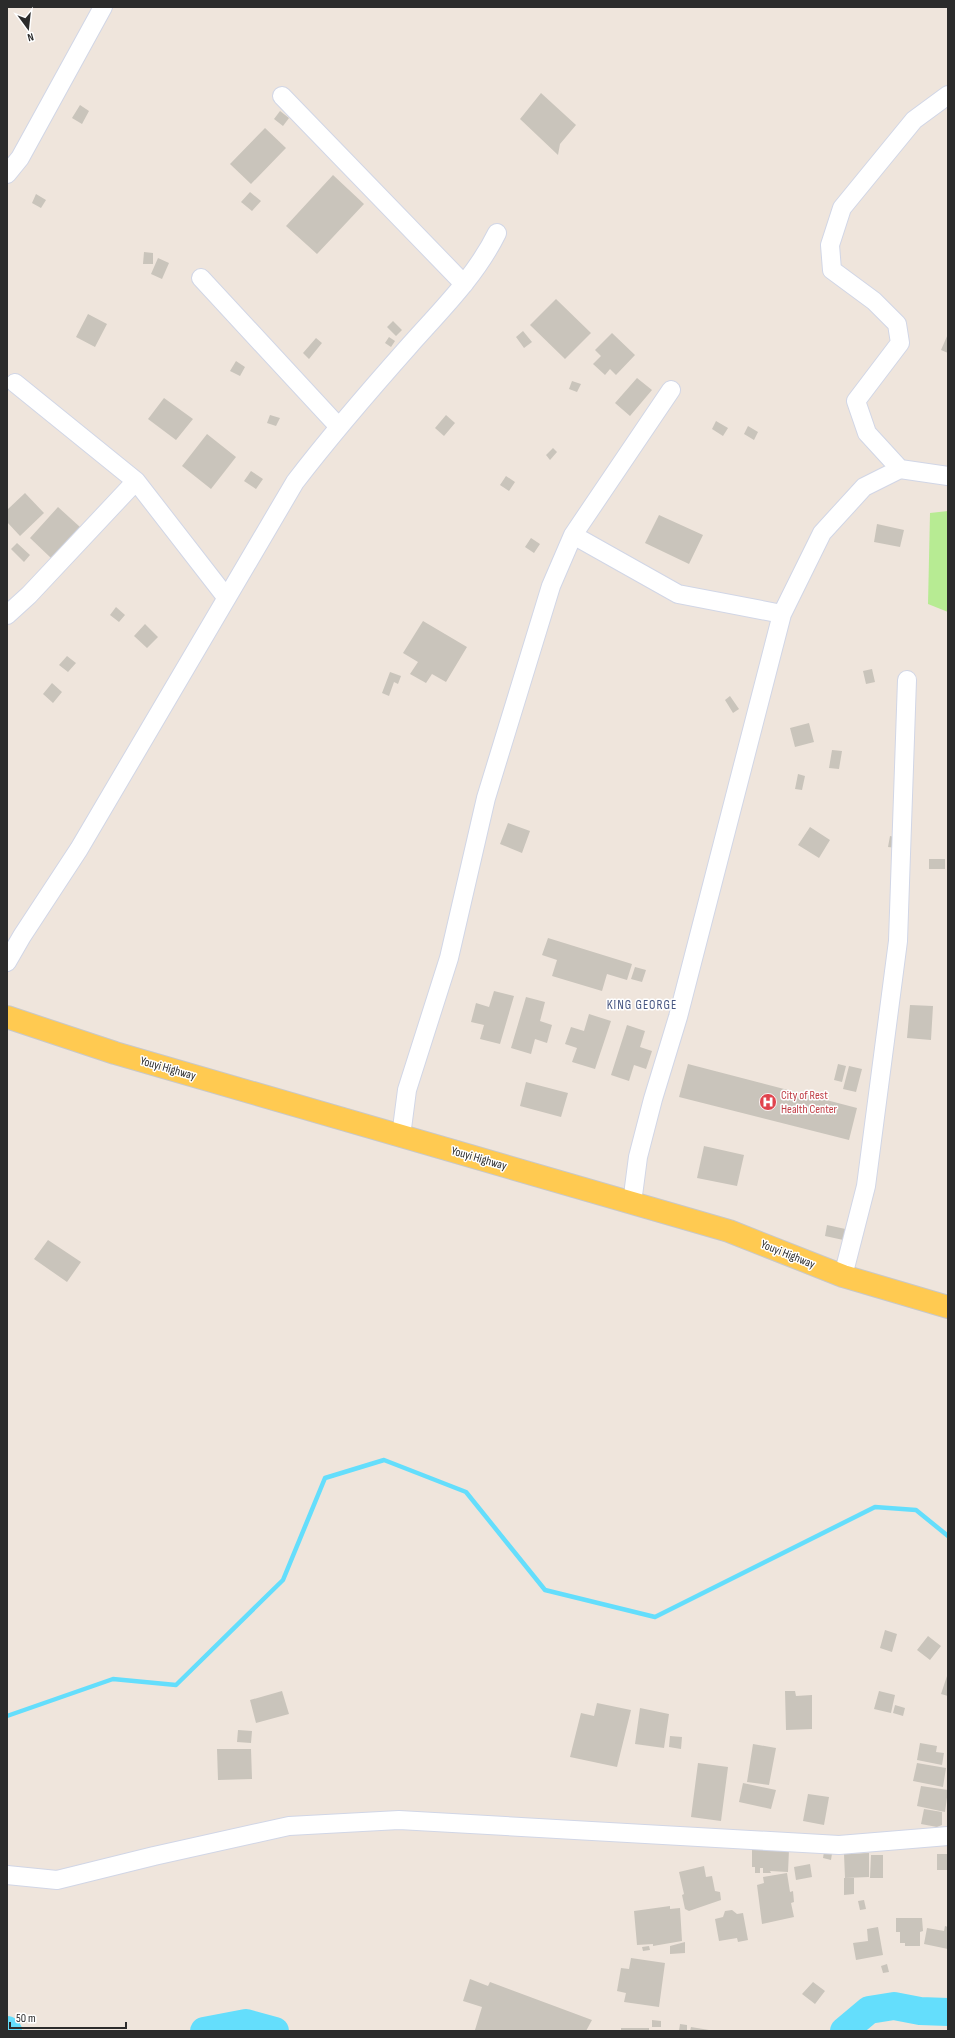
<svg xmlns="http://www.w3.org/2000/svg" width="955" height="2038" viewBox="0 0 955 2038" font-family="'Sofia Sans Condensed',sans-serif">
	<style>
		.green { fill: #b7eb93 }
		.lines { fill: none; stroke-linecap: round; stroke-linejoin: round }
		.stream { stroke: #64defc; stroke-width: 4.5 }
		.river { stroke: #64defc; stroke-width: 28 }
		.building { fill: #c9c4bb }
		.minor-casing { stroke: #d1d6e6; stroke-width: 20 }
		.primary-casing { stroke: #c8c8c8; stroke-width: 24 }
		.minor { stroke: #fff; stroke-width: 18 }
		.primary { stroke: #ffca51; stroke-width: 22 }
		.labels { text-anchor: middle; stroke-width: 3; stroke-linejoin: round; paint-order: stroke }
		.street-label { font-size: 12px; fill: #2b2b2b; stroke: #fff }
		.health-label { font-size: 12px; fill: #be3a42; stroke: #fff; text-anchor: start }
		.neighbourhood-label { font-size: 13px; letter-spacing: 1px; fill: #465581; stroke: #fff }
	</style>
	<rect width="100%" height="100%" fill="#efe5dc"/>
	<path class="green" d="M948 511V612L928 604 930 513Z"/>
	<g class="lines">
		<path class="stream" d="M7 1716 113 1679 176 1685 283 1580 325 1478 384 1460 466 1492 545 1590 655 1617 875 1507 916 1510 948 1536"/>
		<path class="river" d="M7 2030 8 2031
			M204 2031 246 2023 275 2031
			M844 2031 869 2010 894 2006 920 2011 948 2012"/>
	</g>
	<path class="building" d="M541 93 576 125 560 144 558 155 520 119Z
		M80 105 89 111 82 124 72 118Z
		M280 111 289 118 283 126 274 119Z
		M265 128 286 148 251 184 230 164Z
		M333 175 364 204 317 254 286 226Z
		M250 192 261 201 252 211 241 202Z
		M36 194 46 200 41 208 32 203Z
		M144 252 153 253V264H143Z
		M158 258 169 263 162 279 151 274Z
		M556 299 591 333 565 359 530 325Z
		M88 314 107 324 95 347 76 337Z
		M393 321 402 330 396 336 387 327Z
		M523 331 532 342 524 348 516 337Z
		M612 333 635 355 616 375 610 369 605 375 593 364 601 356 595 350Z
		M948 334V353L941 350Z
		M389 337 395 341 391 347 385 343Z
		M316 338 322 343 309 359 303 353Z
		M236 361 245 367 240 376 230 371Z
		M637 378 652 390 630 416 615 403Z
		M572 381 581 384 577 392 569 389Z
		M164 398 193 419 176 440 148 419Z
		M270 415 280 418 276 426 267 423Z
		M446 415 455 423 444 436 435 428Z
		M716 421 728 428 723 436 712 429Z
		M748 426 758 432 754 440 744 434Z
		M207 434 236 457 211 489 182 466Z
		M553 448 557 452 550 460 546 455Z
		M251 471 263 479 256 489 244 481Z
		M506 476 515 482 509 491 500 485Z
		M25 493 44 513 20 536 7 522V510Z
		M58 507 80 527 51 558 30 538Z
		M659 515 703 535 689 564 645 543Z
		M877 524 904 530 900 547 874 542Z
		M531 538 540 544 534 553 525 547Z
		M17 543 30 555 24 562 11 549Z
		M116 607 125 615 119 622 110 615Z
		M423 621 467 647 446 682 432 674 426 683 410 674 418 662 403 653Z
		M145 624 158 637 147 648 134 636Z
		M67 656 76 663 68 672 59 665Z
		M872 669 875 682 866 684 863 671Z
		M390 672 401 676 398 684 394 682 389 696 382 693Z
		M52 683 62 692 53 703 43 694Z
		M730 696 739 709 733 713 725 700Z
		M809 723 814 742 795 747 790 728Z
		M832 750 842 751 839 769 829 768Z
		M798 774 805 776 802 790 795 789Z
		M508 823 530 831 522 853 500 844Z
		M810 827 830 840 819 858 798 845Z
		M890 836 898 838 897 848 888 847Z
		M929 859H945V869H929Z
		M548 938 632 964 627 980 607 974 602 991 552 976 557 960 542 955Z
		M635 967 646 970 642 982 631 979Z
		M494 991 514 996 500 1044 480 1039 484 1025 471 1022 476 1003 489 1007Z
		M526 997 545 1002 540 1021 552 1025 547 1043 535 1039 531 1054 511 1048Z
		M910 1005 933 1006 931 1040 907 1038Z
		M589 1014 611 1021 595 1069 572 1062 577 1048 565 1044 571 1027 584 1031Z
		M627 1025 645 1031 640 1047 652 1051 646 1069 634 1065 629 1081 611 1075Z
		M688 1064 857 1108 849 1140 679 1097Z
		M838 1064 846 1066 842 1082 834 1080Z
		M849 1066 862 1069 856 1092 843 1089Z
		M526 1082 568 1093 561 1117 520 1106Z
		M704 1146 744 1155 737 1186 697 1178Z
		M827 1225 850 1230 848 1241 825 1236Z
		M48 1240 81 1262 67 1282 34 1259Z
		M885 1630 897 1634 892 1652 880 1648Z
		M928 1636 941 1646 930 1660 917 1650Z
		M948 1673V1696L941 1694Z
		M282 1691 289 1714 256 1723 250 1700Z
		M785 1691H795L796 1696 812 1695V1729L786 1730Z
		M879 1691 895 1695 891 1713 874 1709Z
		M597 1703 631 1710 617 1767 570 1757 581 1713 594 1716Z
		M895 1705 905 1708 903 1716 893 1713Z
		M640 1708 669 1714 664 1748 635 1744Z
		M238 1730 252 1731 251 1743 237 1742Z
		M670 1736 682 1737 681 1749 669 1747Z
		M920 1743 937 1746 936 1752 944 1753 942 1765 917 1760Z
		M753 1744 776 1748 769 1785 747 1782Z
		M217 1749H251L252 1779 218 1780Z
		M698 1763 728 1767 721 1821 691 1817Z
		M917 1763 946 1768 943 1787 913 1781Z
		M743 1783 776 1790 771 1809 739 1802Z
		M921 1786 948 1790 945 1812 917 1806Z
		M808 1794 829 1797 824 1825 803 1821Z
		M924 1809 942 1812V1825L937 1827 921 1824Z
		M825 1846 833 1847 831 1860 823 1858Z
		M752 1848 789 1850 788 1872 770 1871 771 1873H763V1868H760V1873H755V1867H752Z
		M869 1853V1877L845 1878 844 1854Z
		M937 1854H947V1870H937Z
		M871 1855H883V1878H870Z
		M810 1864 812 1877 796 1880 794 1867Z
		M704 1866 706 1877 712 1876 715 1891 720 1892 721 1900 689 1911 685 1909 682 1895 684 1894 679 1872Z
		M787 1873 790 1892 793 1891 794 1902 791 1903 794 1917 762 1924 757 1885 764 1883 763 1877Z
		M844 1878H854V1894L844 1895Z
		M864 1900 866 1909 860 1910 858 1901Z
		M670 1906V1909L680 1908 682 1941 653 1946V1944L637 1945 634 1911Z
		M732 1910 737 1914 743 1913 748 1940 738 1942 737 1938 719 1941 715 1919 723 1917 725 1911Z
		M896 1918H922L923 1931 920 1932V1946H905V1943H900V1932H896Z
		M945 1926 948 1927V1949L924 1944 927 1928 944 1931Z
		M878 1927 883 1955 856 1960 853 1943 868 1941 867 1929Z
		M685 1942V1953L670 1954V1946Z
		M649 1946 650 1950 643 1951 642 1947Z
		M631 1958 665 1963 659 2007 624 2002 626 1993 617 1991 621 1968 629 1969Z
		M887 1964 889 1972 883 1973 881 1966Z
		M470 1979 488 1986 490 1982 592 2020 586 2031H479L475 2030 482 2007 463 2001Z
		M813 1982 825 1991 815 2004 802 1994Z
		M652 2020 661 2021V2027H652Z
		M680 2024 687 2025V2031H679Z
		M691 2027 709 2030V2031H690Z
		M621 2028H649V2031H621Z"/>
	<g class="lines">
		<g class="minor-casing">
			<path id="minor" d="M282 96 464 284
				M7 174 20 158 103 7
				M201 278 338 426
				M15 383 136 481 226 597
				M900 469 867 433 856 401 900 343 897 324 874 301 832 270 830 245 842 208 914 120 948 95
				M573 535 678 594 782 614
				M7 615 29 595 136 481
				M7 962 22 936 79 849 295 482C331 435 370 390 410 345 441 310 476 276 497 233
				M401 1136 407 1090 449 958 486 798 551 586 573 535 671 390
				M632 1203 638 1157 653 1099 678 1017 782 614 822 533 864 487 900 469 948 476
				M843 1276 866 1186 898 941 907 680
				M7 1875 57 1880 154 1856 289 1826 399 1820 839 1845 948 1836"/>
		</g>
		<g class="primary-casing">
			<path id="primary" d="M7 1017 115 1053 729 1231 843 1276 948 1307"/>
		</g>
		<use href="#minor" class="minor"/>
		<use href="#primary" class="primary"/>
	</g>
	<defs>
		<g id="hospital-disc" transform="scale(0.9)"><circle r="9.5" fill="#e0444e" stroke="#fff"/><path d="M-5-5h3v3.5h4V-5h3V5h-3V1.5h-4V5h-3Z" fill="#fff"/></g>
	</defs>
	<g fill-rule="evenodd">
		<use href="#hospital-disc" x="768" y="1102"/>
	</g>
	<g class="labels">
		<g class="street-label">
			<text transform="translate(168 1068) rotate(16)" y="4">Youyi Highway</text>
			<text transform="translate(479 1158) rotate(16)" y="4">Youyi Highway</text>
			<text transform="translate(788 1254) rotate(22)" y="4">Youyi Highway</text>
		</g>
		<g class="health-label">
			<text x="781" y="1099">City of Rest<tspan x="781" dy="14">Health Center</tspan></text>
		</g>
		<g class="neighbourhood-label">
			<text x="642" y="1009">KING GEORGE</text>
		</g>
	</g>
	<rect width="955" height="2038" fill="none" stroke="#2b2b2b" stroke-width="16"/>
	<g transform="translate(28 28) rotate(165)" stroke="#ffffff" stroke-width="3" paint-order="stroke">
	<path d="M0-3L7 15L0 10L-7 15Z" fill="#2b2b2b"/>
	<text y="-6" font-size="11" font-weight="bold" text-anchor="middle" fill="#2b2b2b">N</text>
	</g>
	<path d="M10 2022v6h116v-6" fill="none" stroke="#2b2b2b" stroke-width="2"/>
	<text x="16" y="2022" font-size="12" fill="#2b2b2b" stroke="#ffffff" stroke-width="3" paint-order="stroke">50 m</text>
</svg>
